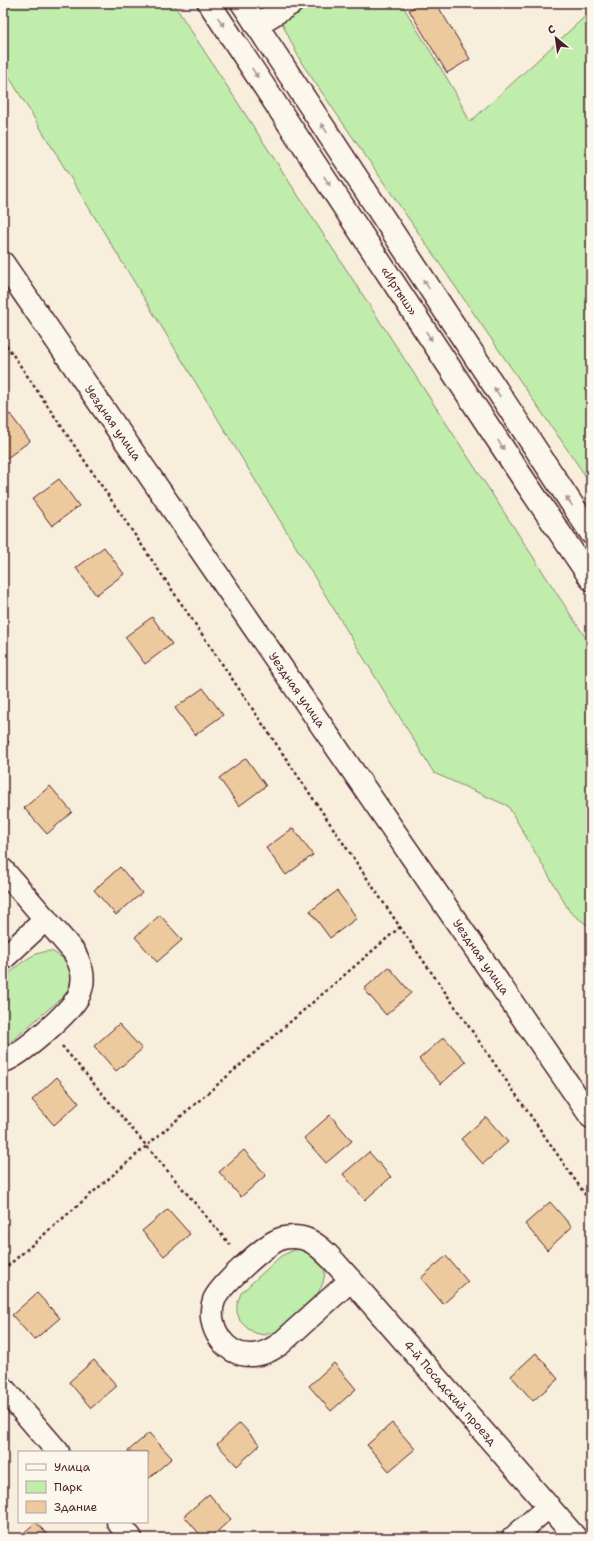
<svg xmlns="http://www.w3.org/2000/svg" width="594" height="1541" viewBox="0 0 594 1541" font-family="'Shantell Sans',sans-serif">
	<style>
		.green { fill: #c0edab; stroke: #85866b }
		.building { fill: #edca9e; stroke: #4a1f2b }
		.lines { fill: none; stroke-linecap: round; stroke-linejoin: round }
		.minor-casing { stroke: #4a1f2b; stroke-width: 25 }
		.highway-casing { stroke: #4a1f2b; stroke-width: 25 }
		.path { stroke: #4a1f2b; stroke-width: 2.5; stroke-dasharray: 3 3; stroke-linecap: butt }
		.minor { stroke: #fbf7ec; stroke-width: 22 }
		.highway { stroke: #fbf7ec; stroke-width: 22 }
		.oneway { fill: #ab9695 }
		.labels { text-anchor: middle; stroke-width: 3; stroke-linejoin: round; paint-order: stroke }
		.street-label { font-size: 12px; fill: #4a1f2b; stroke: #fbf7ec }
	</style>
	<rect width="100%" height="100%" fill="#f8eedc"/>
	<filter id="ink" filterUnits="userSpaceOnUse"><feTurbulence type="fractalNoise" baseFrequency=".025" numOctaves="2"/><feDisplacementMap in="SourceGraphic" scale="8" xChannelSelector="R" yChannelSelector="G"/><feConvolveMatrix kernelMatrix="1 2 1 2 8 2 1 2 1" color-interpolation-filters="sRGB"/></filter>
	<g filter="url(#ink)">
		<path class="green" d="M3 3H173L591 646V928L570 912 508 806 434 773 3 67Z
			M299 3H401L454 90 470 122 591 11V484L301 62 278 15Z
			M51 951C73 962 76 974 65 995L7 1045 3 1046V979C18 966 30 952 51 951Z
			M304 1249 322 1263 325 1273 323 1283 318 1293 276 1332 264 1335 255 1333 247 1328 240 1321 237 1312V1304L241 1293 281 1256 294 1250Z"/>
		<path class="building" d="M421 3H436L470 59 447 73 409 10Z
			M10 414 30 441 3 461V419Z
			M59 479 79 506 52 526 32 499Z
			M104 547 124 574 96 595 76 568Z
			M152 617 172 644 145 664 125 637Z
			M203 688 223 715 195 735 175 708Z
			M3 736 9 742 3 747Z
			M246 758 266 786 239 806 219 778Z
			M50 786 72 812 47 834 24 808Z
			M293 828 313 855 286 875 266 848Z
			M120 867 142 893 116 915 94 890Z
			M337 891 357 918 330 938 310 911Z
			M160 915 182 940 157 962 135 937Z
			M389 967 411 993 386 1015 364 989Z
			M119 1024 142 1049 116 1071 94 1046Z
			M444 1037 466 1062 441 1084 419 1059Z
			M57 1077 79 1103 54 1125 32 1100Z
			M330 1115 352 1141 326 1163 304 1138Z
			M486 1117 508 1142 483 1164 461 1139Z
			M244 1150 266 1175 241 1197 219 1172Z
			M369 1152 391 1177 365 1200 343 1174Z
			M550 1202 572 1227 547 1250 525 1224Z
			M168 1209 190 1234 164 1256 142 1231Z
			M3 1229 7 1234 3 1237Z
			M446 1256 468 1282 443 1304 421 1278Z
			M37 1293 60 1318 34 1340 12 1315Z
			M536 1353 558 1379 533 1401 511 1376Z
			M94 1360 117 1386 91 1408 69 1382Z
			M334 1363 356 1389 331 1411 309 1386Z
			M240 1423 260 1445 237 1466 217 1444Z
			M392 1423 415 1449 389 1471 367 1445Z
			M149 1433 172 1458 147 1480V1452H127Z
			M209 1494 231 1519 210 1538H203L184 1516Z
			M36 1522 50 1538H18Z"/>
		<g class="lines">
			<g class="minor-casing">
				<path id="minor" d="M256 25 292 3
					M3 263 591 1117
					M3 870 74 952C82 967 86 979 79 995 74 1009 17 1059 3 1061
					M3 959 46 919
					M351 1280 280 1344C271 1350 264 1354 253 1355 224 1357 205 1325 214 1300 220 1286 262 1248 276 1241 284 1236 299 1236 308 1240 324 1247 339 1268 351 1280L576 1538
					M3 1388 58 1452
					M118 1522 131 1538
					M513 1538 549 1506"/>
			</g>
			<g class="highway-casing">
				<path id="highway" d="M209 3 522 477 591 579
					M242 3 591 533"/>
			</g>
			<path class="path" d="M3 340 400 927 591 1203
				M62 1046 232 1247
				M3 1270 400 927"/>
			<use href="#minor" class="minor"/>
			<use href="#highway" class="highway"/>
		</g>
		<defs><path id="oneway-solid" d="M-6-.8H1V-3.2L6.5 0L1 3.2V.8H-6Z"/></defs>
		<g class="oneway">
			<use href="#oneway-solid" transform="translate(221 22) rotate(56)"/>
			<use href="#oneway-solid" transform="translate(255 73) rotate(57)"/>
			<use href="#oneway-solid" transform="translate(324 128) rotate(-123)"/>
			<use href="#oneway-solid" transform="translate(327 181) rotate(57)"/>
			<use href="#oneway-solid" transform="translate(426 284) rotate(-123)"/>
			<use href="#oneway-solid" transform="translate(429 336) rotate(57)"/>
			<use href="#oneway-solid" transform="translate(497 392) rotate(-123)"/>
			<use href="#oneway-solid" transform="translate(501 445) rotate(57)"/>
			<use href="#oneway-solid" transform="translate(569 501) rotate(-124)"/>
		</g>
	</g>
	<g class="labels">
		<g class="street-label">
			<text transform="translate(399 291) rotate(57)" y="4">«Иртыш»</text>
			<text transform="translate(113 423) rotate(55)" y="4">Уездная улица</text>
			<text transform="translate(297 690) rotate(55)" y="4">Уездная улица</text>
			<text transform="translate(481 957) rotate(55)" y="4">Уездная улица</text>
			<text transform="translate(450 1393) rotate(49)" y="4">4-й Посадский проезд</text>
		</g>
	</g>
	<rect width="594" height="1541" fill="none" stroke="#fbf7ec" stroke-width="16"/>
	<rect x="8" y="8" width="578" height="1525" fill="none" stroke="#4a1f2b" stroke-width="1.5" filter="url(#ink)"/>
	<rect x="18" y="1451" width="130" height="72" fill="#fbf7ec" stroke="#b4a19f"/>
	<rect x="26" y="1464" width="20" height="6" fill="#fbf7ec" stroke="#b4a19f"/>
	<text x="54" y="1471" font-size="12" fill="#4a1f2b">Улица</text>
	<rect x="26" y="1481" width="20" height="12" fill="#c0edab" stroke="#b4a19f"/>
	<text x="54" y="1491" font-size="12" fill="#4a1f2b">Парк</text>
	<rect x="26" y="1501" width="20" height="12" fill="#edca9e" stroke="#b4a19f"/>
	<text x="54" y="1511" font-size="12" fill="#4a1f2b">Здание</text>
	<g transform="translate(556 38) rotate(331)" stroke="#fbf7ec" stroke-width="3" paint-order="stroke">
	<path d="M0-3L7 15L0 10L-7 15Z" fill="#4a1f2b"/>
	<text y="-6" font-size="11" font-weight="bold" text-anchor="middle" fill="#4a1f2b">С</text>
	</g>
</svg>
